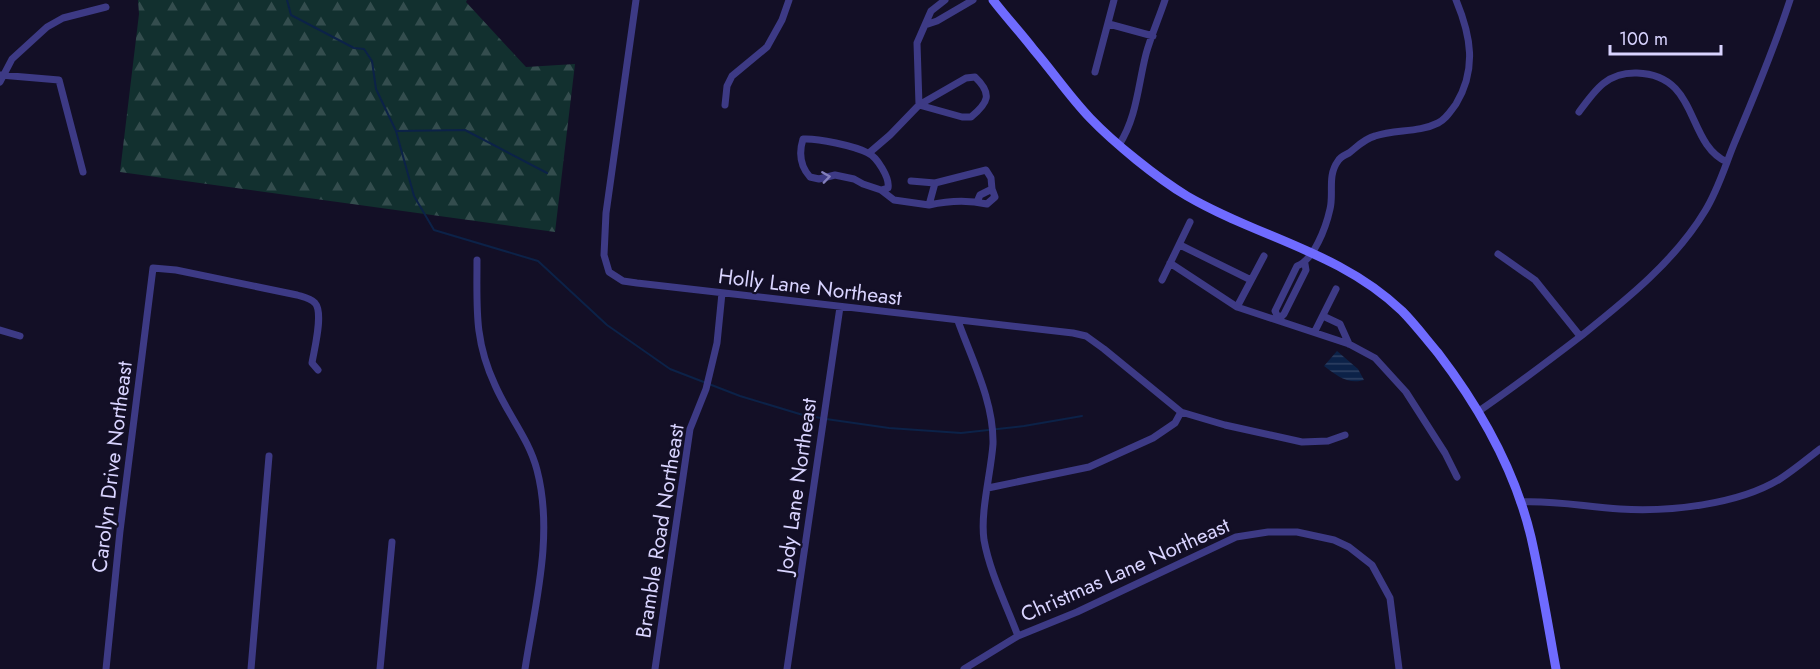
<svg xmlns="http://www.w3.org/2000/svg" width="1820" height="669" viewBox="0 0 1820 669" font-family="Jost,sans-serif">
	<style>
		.forest { fill: url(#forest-firs) }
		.water { fill: url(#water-rules) }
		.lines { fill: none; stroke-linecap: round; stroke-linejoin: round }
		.stream { stroke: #0c2248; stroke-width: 2 }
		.minor { stroke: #3d3a85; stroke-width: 7 }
		.secondary { stroke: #6f6bff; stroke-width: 9 }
		.oneway { stroke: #837fbc }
		.labels { text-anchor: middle; stroke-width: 4.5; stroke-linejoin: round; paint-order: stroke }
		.street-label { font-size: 21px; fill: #d9d4ff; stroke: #130f26 }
	</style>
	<defs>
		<pattern id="forest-firs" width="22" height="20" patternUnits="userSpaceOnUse" patternTransform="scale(1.5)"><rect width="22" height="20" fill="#12302f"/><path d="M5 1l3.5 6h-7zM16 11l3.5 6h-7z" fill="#344d4e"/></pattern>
		<pattern id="water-rules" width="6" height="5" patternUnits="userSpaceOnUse" patternTransform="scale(1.5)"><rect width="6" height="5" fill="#0c2248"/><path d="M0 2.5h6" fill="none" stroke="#2f4163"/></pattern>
	</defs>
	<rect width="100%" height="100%" fill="#130f26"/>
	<path class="forest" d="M138 0H467L466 2 526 67 575 64 555 232 120 172 139 14Z"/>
	<path class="water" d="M1337 351 1358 369 1364 380C1348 385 1336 375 1324 366Z"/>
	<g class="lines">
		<path class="stream" d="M287 0 291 15 354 48 364 49 372 61 376 89 396 131 414 196 434 230 538 261 607 325 670 369 740 396 803 415 821 418
			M396 131 465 130 547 173
			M826 419 889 428 961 433 1024 426 1082 416"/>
		<path class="minor" d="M636 0 606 213 604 255 609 272 623 281 637 283 1073 333 1086 336 1104 349 1181 412 1225 425 1302 442 1328 441 1345 435
			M1109 24 1153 36
			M925 25 937 21 973 0
			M1095 72 1114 0
			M0 75 59 80 83 172
			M975 77C993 94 988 103 971 117H962L919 105 966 78Z
			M0 82 12 59 47 27 63 18 106 7
			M725 105 727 86 732 76 767 47 782 20 789 0
			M1579 112C1595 90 1607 72 1637 73 1700 75 1685 143 1727 162
			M1119 145C1137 117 1138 85 1146 54 1151 36 1159 18 1165 0
			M869 153 890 135 919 105 917 43 931 11 945 0
			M911 181 935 183
			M881 190 888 188C890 178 877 157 868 153 855 146 817 138 803 139 799 152 800 166 810 177L819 179 835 175 854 179 863 184 881 190 894 200 929 205 935 183 986 170 991 178 992 189 980 195 977 202
			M929 205C947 201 969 200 987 204L995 197 992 189
			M1180 245 1251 280
			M1498 254 1535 280 1580 336
			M477 260C477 308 474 340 495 385 508 415 529 439 537 470 554 535 535 604 525 669
			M1170 263 1237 307 1349 344 1375 358 1406 392 1445 453 1457 477
			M1162 280 1190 222
			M1237 307 1264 256
			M1323 316 1340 324 1349 344
			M1279 319 1275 311 1297 266C1314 260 1326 227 1330 209 1334 193 1327 176 1338 161 1340 157 1345 155 1349 153 1358 146 1364 139 1375 136 1395 129 1418 133 1438 123 1446 119 1450 112 1456 104 1477 69 1471 36 1456 0
			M1279 319 1284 314 1306 270 1305 264
			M958 321C972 360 994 402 993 444 991 473 980 512 984 540 990 573 1006 604 1018 636
			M0 330 20 336
			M1315 331 1336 289
			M1479 411C1514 387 1547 362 1581 336 1626 300 1675 261 1705 211 1718 190 1725 166 1734 144 1754 97 1774 49 1790 0
			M988 488 1089 467 1153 438 1175 423 1181 412
			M1520 502C1554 500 1586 507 1620 509 1668 512 1738 505 1780 479 1794 470 1807 459 1820 449
			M106 669 120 531 153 268 176 270 297 295C303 297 310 298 315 303 324 313 314 350 312 363L318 370
			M251 669 269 456
			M380 669 392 542
			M655 669 690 429 706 389 717 343 722 293
			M787 669 840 307
			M964 669 1018 636 1077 612 1236 537 1268 532H1297L1334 540 1349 547 1372 565 1390 598 1399 669"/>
		<path class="secondary" d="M993 0C1006 17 1021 33 1034 50 1053 72 1069 96 1090 118 1114 143 1157 178 1187 196 1259 238 1339 251 1402 311 1415 324 1426 339 1438 353 1480 408 1515 470 1531 537 1541 581 1548 625 1556 669"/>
	</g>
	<defs><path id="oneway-chevron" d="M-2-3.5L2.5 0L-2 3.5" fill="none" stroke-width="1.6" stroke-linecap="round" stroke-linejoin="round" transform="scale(1.5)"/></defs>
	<use class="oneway" href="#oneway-chevron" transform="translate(826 177) rotate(-8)"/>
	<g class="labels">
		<g class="street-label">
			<text transform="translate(810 287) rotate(7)" y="7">Holly Lane Northeast</text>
			<text transform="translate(112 467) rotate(-83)" y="7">Carolyn Drive Northeast</text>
			<text transform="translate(797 486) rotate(-82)" y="7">Jody Lane Northeast</text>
			<text transform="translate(660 531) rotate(-81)" y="7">Bramble Road Northeast</text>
			<text transform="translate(1125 570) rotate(-24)" y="7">Christmas Lane Northeast</text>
		</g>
	</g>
	<path d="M1610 45v9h111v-9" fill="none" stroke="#d9d4ff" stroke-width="3"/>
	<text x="1619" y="45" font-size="18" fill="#d9d4ff" stroke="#130f26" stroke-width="4.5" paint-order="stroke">100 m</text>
</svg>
